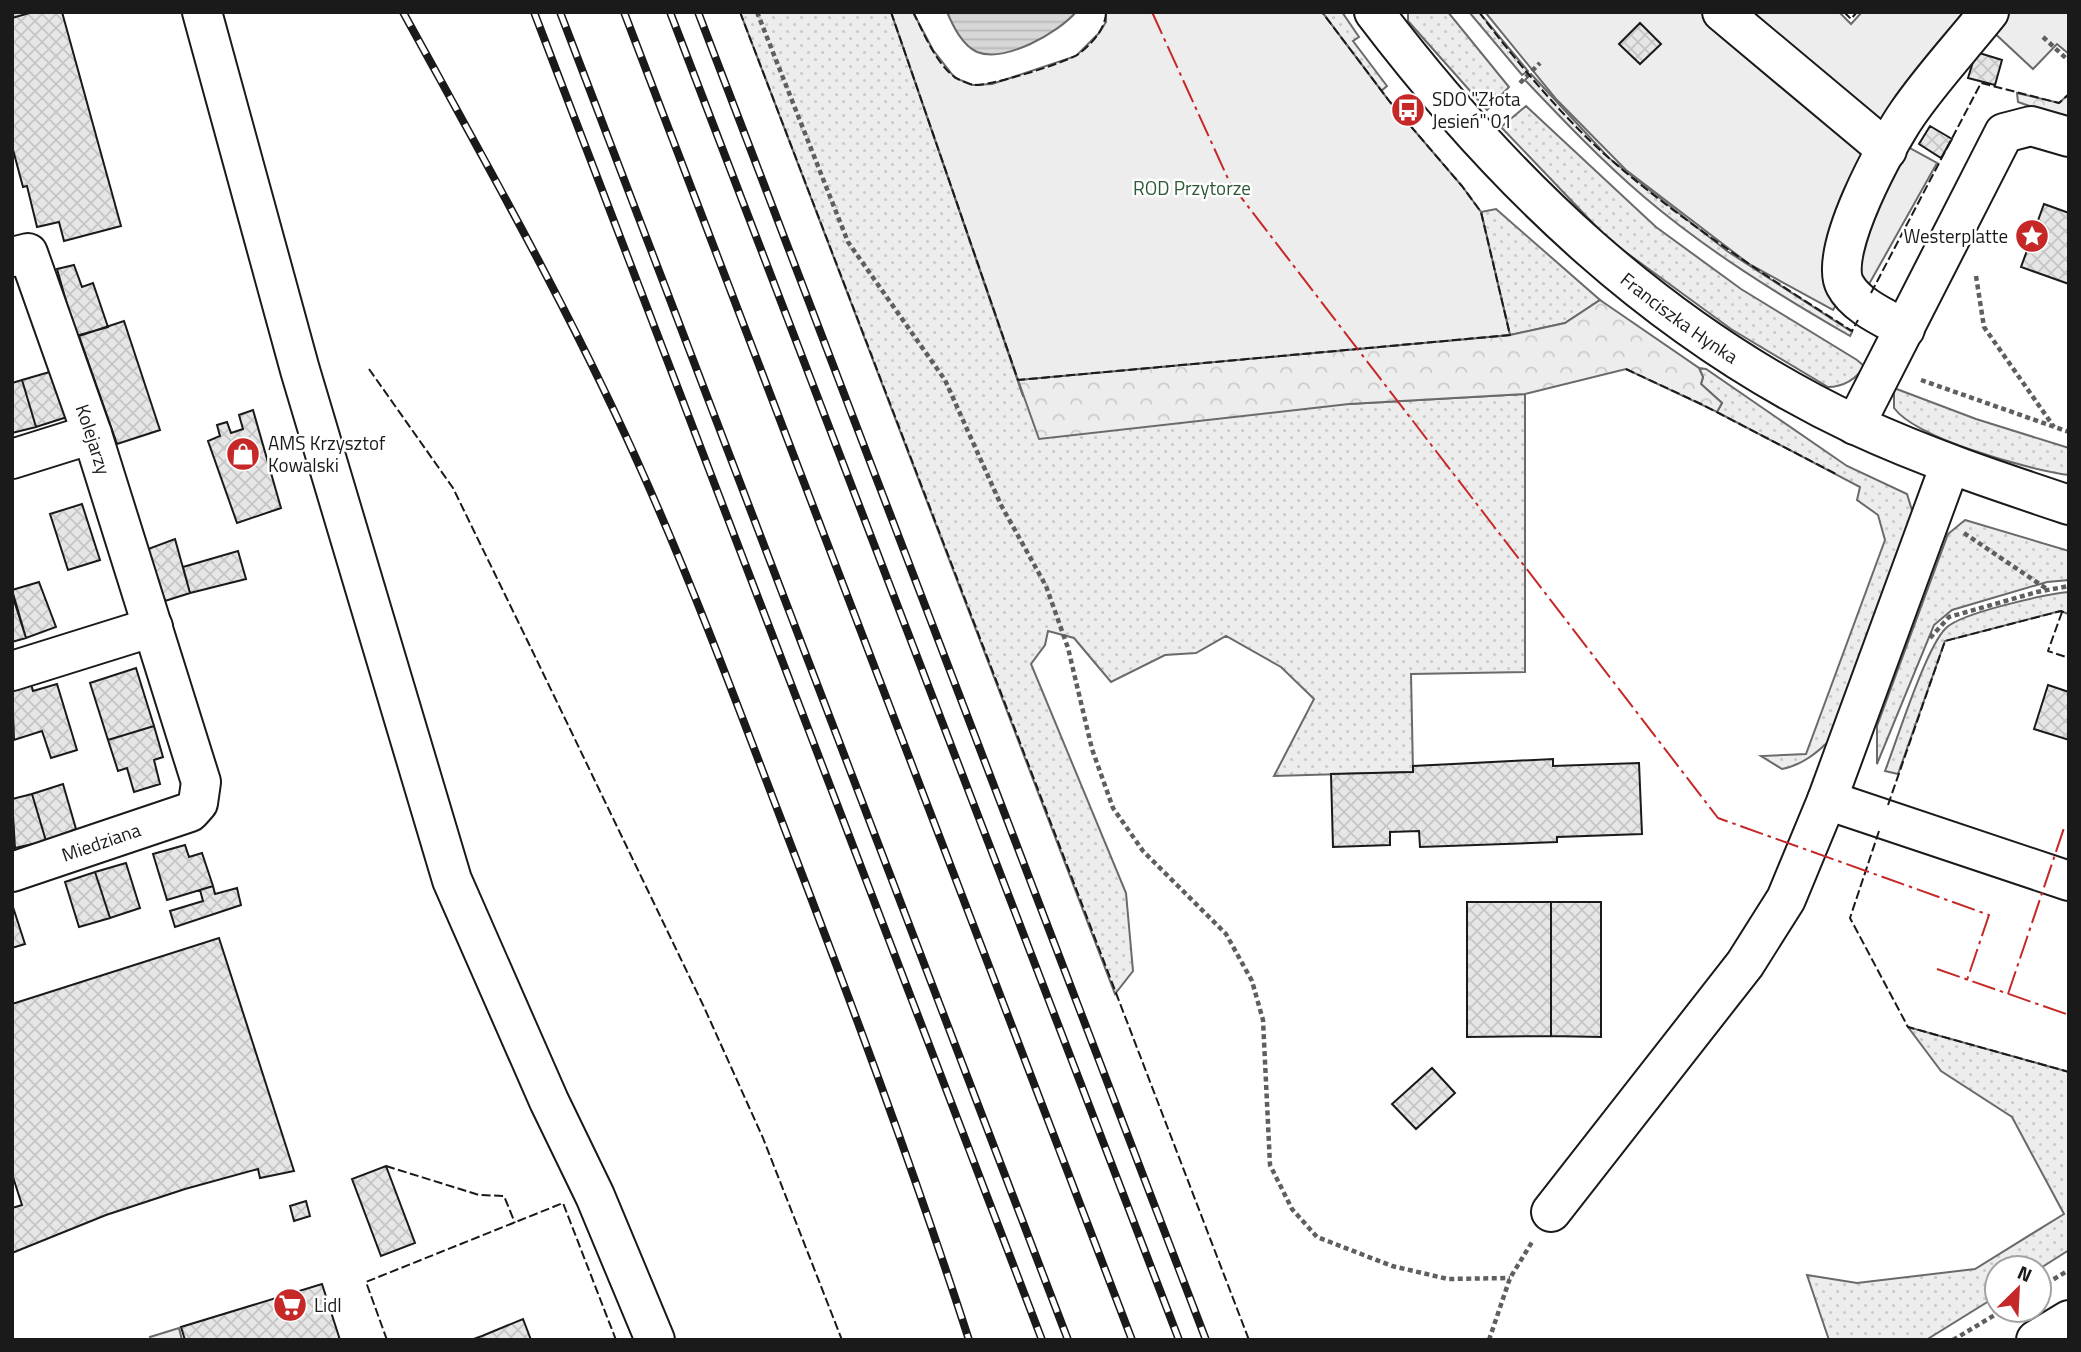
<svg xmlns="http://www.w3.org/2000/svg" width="2081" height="1352" viewBox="0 0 2081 1352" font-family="'Titillium Web',sans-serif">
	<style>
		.grass { fill: url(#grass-dots); stroke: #6a6a6a; stroke-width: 2 }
		.forest { fill: url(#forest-crowns); stroke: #6a6a6a; stroke-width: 2 }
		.built { fill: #ededed; stroke: #6a6a6a; stroke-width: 2 }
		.water { fill: url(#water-rules); stroke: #6a6a6a; stroke-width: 2 }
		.building { fill: url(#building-cross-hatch); stroke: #1a1a1a; stroke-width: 2 }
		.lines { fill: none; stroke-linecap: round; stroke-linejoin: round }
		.minor-casing { stroke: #1a1a1a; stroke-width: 42 }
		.major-casing { stroke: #1a1a1a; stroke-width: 42 }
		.path { stroke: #5f5f5f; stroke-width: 4.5; stroke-dasharray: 5 3.5; stroke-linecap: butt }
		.minor { stroke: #fff; stroke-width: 38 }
		.major { stroke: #fff; stroke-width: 38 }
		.rail-casing { stroke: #1a1a1a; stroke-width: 8 }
		.rail { stroke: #fff; stroke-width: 5; stroke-dasharray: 16; stroke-linecap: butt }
		.fence { stroke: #1a1a1a; stroke-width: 2; stroke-dasharray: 9 3.5; stroke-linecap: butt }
		.power { stroke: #c62828; stroke-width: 2; stroke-dasharray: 24 5 3.5 5; stroke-linecap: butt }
		.labels { text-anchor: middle; stroke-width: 5; stroke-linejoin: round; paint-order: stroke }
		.poi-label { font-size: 19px; fill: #1a1a1a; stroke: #fff; text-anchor: start }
		.park-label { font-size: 19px; fill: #2b5a34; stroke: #fff }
		.street-label { font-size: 19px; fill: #1a1a1a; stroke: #fff }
	</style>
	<defs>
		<pattern id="grass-dots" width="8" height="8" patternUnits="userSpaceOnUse" patternTransform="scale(1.75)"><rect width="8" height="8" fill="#ededed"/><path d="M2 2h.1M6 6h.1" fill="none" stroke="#cbcbcb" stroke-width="1.8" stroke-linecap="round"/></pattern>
		<pattern id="forest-crowns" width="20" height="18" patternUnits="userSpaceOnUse" patternTransform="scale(1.75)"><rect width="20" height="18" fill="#ededed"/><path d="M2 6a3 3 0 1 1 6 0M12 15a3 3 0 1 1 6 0" fill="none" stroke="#cbcbcb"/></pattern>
		<pattern id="water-rules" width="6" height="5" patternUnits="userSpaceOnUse" patternTransform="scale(1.75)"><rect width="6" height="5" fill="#d7d7d7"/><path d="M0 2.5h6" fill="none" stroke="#b8b8b8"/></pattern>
		<pattern id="building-cross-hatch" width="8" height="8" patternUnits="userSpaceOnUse" patternTransform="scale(1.75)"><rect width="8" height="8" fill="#e6e6e6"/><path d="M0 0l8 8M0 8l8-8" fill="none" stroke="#c5c5c5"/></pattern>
	</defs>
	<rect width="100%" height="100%" fill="#fff"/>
	<path class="grass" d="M740 12H891L1023 396 1349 404 1525 394V672L1411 674 1413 772 1274 776 1314 699 1281 667 1226 636 1196 653 1165 655 1111 682 1074 638 1048 631 1045 645 1031 664 1126 893 1133 971 1115 994Z
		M1322 12H1342L1359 37 1353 41 1387 86 1381 91Z
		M1408 12H1448L1509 87 1487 110 1408 21Z
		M1469 12H1479L1528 71 1522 75Z
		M1531 74 1609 158 1727 251 1852 332 1850 336C1779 295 1706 250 1643 196 1601 160 1563 120 1525 80Z
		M1526 106 1656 227 1741 289 1857 360 1864 366C1857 379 1843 387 1828 387L1731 329 1609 240 1501 127Z
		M1496 209 1600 300 1565 323 1510 335 1481 212Z
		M1699 368 1706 369 1847 466 1907 494 1914 517 1831 739C1817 753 1802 765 1782 769L1761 756 1806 754 1885 540 1878 515 1857 500 1860 487 1717 412 1722 403 1701 384 1703 377Z
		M1894 388 1976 419 2069 448V475C2030 470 1917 439 1894 408Z
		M1965 520 2069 551V580L2047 582 1952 610 1934 625 1877 764V726L1948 534Z
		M2069 592V614L2060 611 1945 641 1898 774 1885 771C1897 740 1926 647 1946 628 1961 613 2046 594 2069 592Z
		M1908 1027 2069 1072V1250L2039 1269 1997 1268V1296L1926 1340H1829L1807 1275 1857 1283 1975 1269 2064 1214 2012 1117 1941 1071Z"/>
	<path class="forest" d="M2017 93 2059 103 2069 94V120L2018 102Z
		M1600 300 1699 368 1703 377 1701 384 1722 403 1717 412 1626 369 1525 394 1349 404 1039 439 1018 380 1510 335 1565 323Z"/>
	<path class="built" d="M891 12H913L933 50 955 78 973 85 992 84 1076 56 1099 33 1106 22V12H1322L1390 102 1462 186 1481 212 1510 335 1018 380Z
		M1485 12H1839L1851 24 1862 12H2069V54L2057 44 2033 69 1990 29 1960 59 1910 148 1937 163 1868 286 1852 278 1833 310 1749 264 1626 170 1556 99Z
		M179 1328 182 1340H151L150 1337Z"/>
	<path class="water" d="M947 12H1076C1058 33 1005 63 977 52 962 45 953 26 947 12Z"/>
	<path class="building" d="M12 12H33L12 18Z
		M33 12H62L121 226 64 241 59 222 37 227 27 186 23 187 12 146V18Z
		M1640 23 1661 44 1640 64 1619 44Z
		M1976 52 2002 60 1995 85 1968 78Z
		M1930 126 1952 139 1941 158 1919 144Z
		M2044 204 2069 213V284L2021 267Z
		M74 265 82 287 93 283 108 327 76 336 57 269Z
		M124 321 160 430 117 444 79 336Z
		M53 371 67 417 36 427 22 380Z
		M22 380 36 427 12 433V383Z
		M253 410 281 508 237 523 208 441 220 436 217 425 227 422 231 433 243 429 239 415Z
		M82 504 100 560 68 570 50 514Z
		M175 539 190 593 165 601 148 549Z
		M238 551 246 579 190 593 183 567Z
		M39 582 56 627 26 638 12 590Z
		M12 594 26 638 12 642Z
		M136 668 154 726 108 740 90 683Z
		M31 684 33 691 57 684 77 750 51 758 42 731 14 740 12 689Z
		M2048 685 2069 692V740L2034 729Z
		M154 726 163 757 154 760 160 784 134 792 127 768 118 771 108 740Z
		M1553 759V766L1639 763 1642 834 1557 837V842L1420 847 1419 831 1390 832V845L1333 847 1331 774 1413 772V766Z
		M63 784 76 829 46 841 32 794Z
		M32 794 46 841 15 848 12 799Z
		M185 845 189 857 202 853 213 886 167 900 153 854Z
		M126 863 140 908 110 918 95 872Z
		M95 872 110 918 79 927 65 882Z
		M213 886 215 894 237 888 241 905 175 927 170 911 203 901 200 890Z
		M1467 902H1551V1036L1467 1037Z
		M1551 902H1601V1037L1551 1036Z
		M12 904 25 944 12 948Z
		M219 938 294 1171 260 1178 258 1169 185 1189 106 1215 12 1253V1208L22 1205 12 1174V1004Z
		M1432 1068 1455 1093 1416 1129 1392 1104Z
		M386 1166 415 1243 381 1256 352 1179Z
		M306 1201 310 1216 294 1221 290 1206Z
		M322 1284 340 1340H185L181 1327Z
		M523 1319 531 1340H471L482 1336Z"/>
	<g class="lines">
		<g class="minor-casing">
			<g id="minor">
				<path d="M202 12 300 370 452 880 549 1101 595 1196 655 1340"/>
				<path id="s1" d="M1374 12C1504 183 1659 332 1856 425 1925 457 1997 481 2069 505"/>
				<path d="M1722 12 1887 150"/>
				<path id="s2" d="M12 257 28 253 92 434 201 782 198 803 190 812 12 872"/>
				<path d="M1905 329C1885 318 1856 306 1845 285 1827 253 1887 143 1908 113 1932 78 1962 46 1989 12"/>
				<path d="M1855 425 2004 133 2031 126 2069 137"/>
				<path d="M12 459 92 434"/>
				<path d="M12 671 153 627"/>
				<path d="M1827 800 2069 881"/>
				<path d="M1551 1212 1745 964 1786 899 1827 800 1950 465"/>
			</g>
		</g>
		<g class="major-casing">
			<path id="major" d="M2036 1340 2069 1320"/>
		</g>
		<path class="path" d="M757 12 848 242 945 380 1001 505 1046 586 1068 648 1092 749 1113 808 1143 851 1226 934 1252 981 1263 1020 1270 1165 1292 1209 1317 1237 1392 1266 1448 1279 1510 1278
			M2043 37 2069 61
			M1520 83 1540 63
			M1976 276 1984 327 2054 427
			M1921 380 2069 432
			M1964 533 2047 589
			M1930 638 1949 617 2037 592 2069 586
			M2039 1288 2069 1270
			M1489 1340 1510 1278 1532 1242
			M1953 1340 2003 1310"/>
		<use href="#minor" class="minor"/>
		<use href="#major" class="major"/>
		<g class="rail-casing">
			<path id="rail" d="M403 12C488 167 576 321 647 483 697 596 740 712 784 827 849 997 913 1167 969 1340
				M534 12 1042 1340
				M560 12 1068 1340
				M624 12 1132 1340
				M670 12 1179 1340
				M698 12 1206 1340"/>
		</g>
		<use href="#rail" class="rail"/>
		<path class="fence" d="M740 12 1249 1340
			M891 12 1018 380 1510 335 1481 212 1462 186 1390 102 1322 12
			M913 12C924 33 937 67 958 79 962 81 969 84 973 85 988 87 1064 63 1077 55 1090 46 1106 29 1106 12
			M1479 12C1514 59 1566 121 1610 159 1685 224 1769 278 1852 331L1858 320
			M1844 12 1851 19 1857 12
			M1871 293 1981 83 2059 103 2069 94
			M369 369 453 488 529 644 704 1007 763 1138 842 1340
			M1626 369 1701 404 1836 474
			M2062 612 2048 651 2069 658
			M1888 805 1945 641 2061 611 2069 614
			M1879 831 1850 918 1908 1027 2069 1072
			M386 1166 479 1195 504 1196 515 1223
			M387 1340 366 1282 563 1203 616 1340"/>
		<path class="power" d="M1152 12 1230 183 1718 818 1989 915 1967 980
			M1937 969 2069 1015
			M2008 994 2064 828"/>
	</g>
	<defs>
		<g id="bus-disc" transform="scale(1.75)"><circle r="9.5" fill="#c62828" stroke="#fff"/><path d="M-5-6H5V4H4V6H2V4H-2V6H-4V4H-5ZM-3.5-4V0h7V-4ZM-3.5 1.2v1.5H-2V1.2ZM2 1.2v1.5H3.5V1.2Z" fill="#fff"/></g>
		<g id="sight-disc" transform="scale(1.75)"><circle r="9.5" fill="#c62828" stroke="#fff"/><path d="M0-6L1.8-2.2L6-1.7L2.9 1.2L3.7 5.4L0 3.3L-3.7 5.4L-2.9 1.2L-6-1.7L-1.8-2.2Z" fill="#fff"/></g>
		<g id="shop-disc" transform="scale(1.75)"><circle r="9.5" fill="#c62828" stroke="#fff"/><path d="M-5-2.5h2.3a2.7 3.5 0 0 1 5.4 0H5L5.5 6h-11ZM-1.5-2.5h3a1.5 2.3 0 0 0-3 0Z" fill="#fff"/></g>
		<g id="supermarket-disc" transform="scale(1.75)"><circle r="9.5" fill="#c62828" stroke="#fff"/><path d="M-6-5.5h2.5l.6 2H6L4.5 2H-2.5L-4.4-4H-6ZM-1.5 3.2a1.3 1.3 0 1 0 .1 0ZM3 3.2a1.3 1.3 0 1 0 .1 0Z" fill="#fff"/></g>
	</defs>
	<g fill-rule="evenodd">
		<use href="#bus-disc" x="1408" y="110"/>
		<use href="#sight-disc" x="2032" y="236"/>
		<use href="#shop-disc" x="243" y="454"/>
		<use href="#supermarket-disc" x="290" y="1305"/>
	</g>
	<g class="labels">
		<g class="poi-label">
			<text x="1432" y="106">SDO "Złota<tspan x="1432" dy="22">Jesień" 01</tspan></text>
			<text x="2008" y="243" text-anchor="end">Westerplatte</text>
			<text x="268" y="450">AMS Krzysztof<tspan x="268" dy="22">Kowalski</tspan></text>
			<text x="314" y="1312">Lidl</text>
		</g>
		<g class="park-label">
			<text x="1192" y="195">ROD Przytorze</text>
		</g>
		<g class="street-label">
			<text dy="7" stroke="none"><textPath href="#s1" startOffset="434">Franciszka Hynka</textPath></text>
			<text dy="7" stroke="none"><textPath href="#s2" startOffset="214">Kolejarzy</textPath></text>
			<text transform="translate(101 842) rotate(-19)" y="7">Miedziana</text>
		</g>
	</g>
	<rect width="2081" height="1352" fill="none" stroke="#1a1a1a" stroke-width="28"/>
	<g transform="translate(2018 1289) rotate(24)"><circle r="33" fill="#ffffff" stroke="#a3a3a3" stroke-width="2"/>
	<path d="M0-5L12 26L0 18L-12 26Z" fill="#c62828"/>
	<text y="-10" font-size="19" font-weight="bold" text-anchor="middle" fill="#1a1a1a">N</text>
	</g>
</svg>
